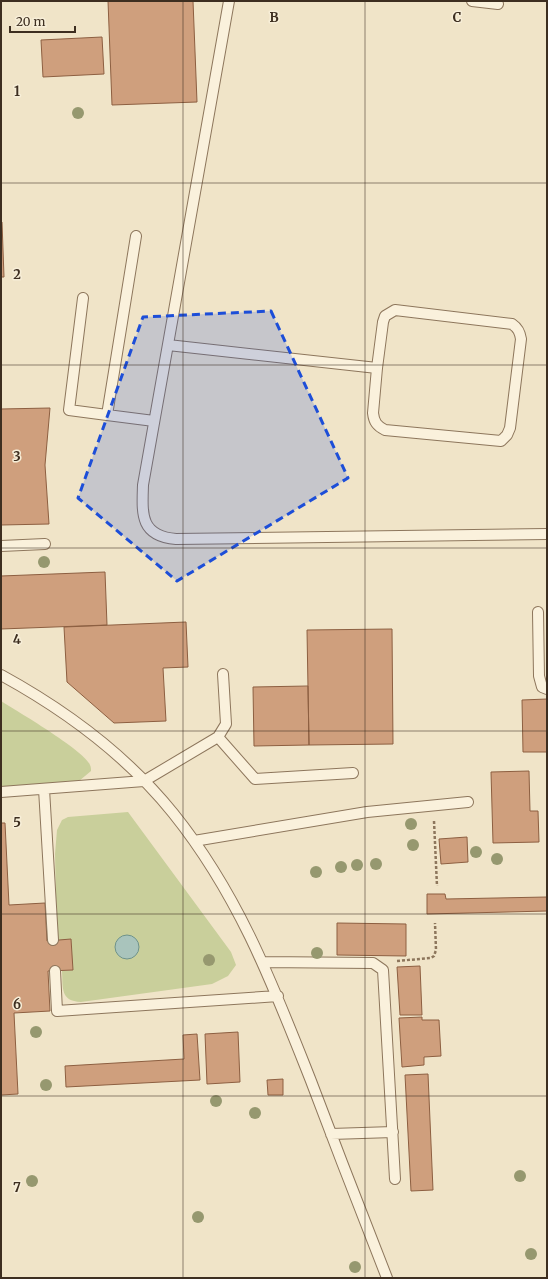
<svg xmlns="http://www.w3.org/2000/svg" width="548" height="1279" viewBox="0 0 548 1279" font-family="Merriweather,serif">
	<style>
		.green { fill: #c9cf9b }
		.water { fill: #a9c4bc; stroke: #6f938a }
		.building { fill: #cf9f7d; stroke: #8d5f41 }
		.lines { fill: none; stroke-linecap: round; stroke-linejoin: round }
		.lane-casing { stroke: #8d765c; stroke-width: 12 }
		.path { stroke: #8d765c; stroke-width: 2.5; stroke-dasharray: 3 2; stroke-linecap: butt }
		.lane { stroke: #faf1dc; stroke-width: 10 }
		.tree { fill: #96986f }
		.marked { fill: #1d4ed8; fill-opacity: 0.2; stroke: #1d4ed8; stroke-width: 3; stroke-dasharray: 8 5; stroke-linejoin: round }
		.grid { fill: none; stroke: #3d2e20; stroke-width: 1; stroke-opacity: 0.55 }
		.grid-label { font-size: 13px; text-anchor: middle; font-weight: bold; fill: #3d2e20; stroke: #f7eed8; stroke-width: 3; stroke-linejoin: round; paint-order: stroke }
	</style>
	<rect width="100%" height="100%" fill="#f0e4c8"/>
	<path class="green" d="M1 701C17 711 85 751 90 765 91 767 91 769 91 771L79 781 1 788Z
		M128 812 231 952 236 965 228 976 212 984 81 1002C60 1001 63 988 62 971L73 970 71 940H57L55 854 57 830 62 820 68 817Z"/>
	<path class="water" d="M115 947a12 12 0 1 1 24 0a12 12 0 1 1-24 0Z"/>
	<path class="building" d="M108 1H193L197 102 112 105Z
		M102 37 104 74 43 77 41 40Z
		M1 222H2L4 277H1Z
		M50 408 45 465 49 524 1 525V409Z
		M105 572 107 625 1 629V576Z
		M186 622 188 667 163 668 166 721 114 723 67 682 64 627Z
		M392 629 393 744 309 745 307 630Z
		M308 686 309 745 254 746 253 687Z
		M547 699V752H523L522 700Z
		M529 771 530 811H538L539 842 493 843 491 772Z
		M1 823H5L9 905 45 903 47 941 71 939 73 970 48 971 50 1011 14 1013 18 1094 1 1095Z
		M467 837 468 862 441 864 439 839Z
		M427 894H445L446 899 547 897V911L427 914Z
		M337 923 406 924V956L337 955Z
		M420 966 422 1015H400L397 967Z
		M422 1017V1020H439L441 1056 424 1057V1065L402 1067 399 1018Z
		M238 1032 240 1082 207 1084 205 1034Z
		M197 1034 200 1080 66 1087 65 1066 184 1059 183 1035Z
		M428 1074 433 1190 411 1191 405 1075Z
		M283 1079V1095H268L267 1080Z"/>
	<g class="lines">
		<g class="lane-casing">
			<path id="lane" d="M229 1 143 485C142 514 140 536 176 539L547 534
				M472 1 498 4
				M136 236 107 415 154 421
				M83 298 69 410 107 415
				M168 345 377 368 373 413C374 422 377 426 385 430L501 441 507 435 510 428 521 339C520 332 518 328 512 324L395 310 385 316 383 322 377 368
				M1 546 45 544
				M538 612 539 676 542 687 547 689
				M1 675C65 710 127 756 173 813 239 895 273 985 311 1081 336 1147 361 1212 387 1278
				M218 737 255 779 353 773
				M44 789 53 940
				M1 792 144 781 218 737 226 724 223 674
				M194 841 367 812 468 802
				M262 962 373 963 383 970 395 1179
				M55 971 57 1011 278 996
				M331 1134 393 1132"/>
		</g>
		<path class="path" d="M434 821 437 886
			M397 961 431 958 434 956 436 950 435 923"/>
		<use href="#lane" class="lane"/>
	</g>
	<g class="tree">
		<circle cx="78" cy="113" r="6"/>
		<circle cx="44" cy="562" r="6"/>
		<circle cx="411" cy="824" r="6"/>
		<circle cx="413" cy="845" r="6"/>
		<circle cx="476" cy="852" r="6"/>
		<circle cx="497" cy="859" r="6"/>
		<circle cx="376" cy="864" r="6"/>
		<circle cx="357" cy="865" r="6"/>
		<circle cx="341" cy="867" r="6"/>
		<circle cx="316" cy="872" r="6"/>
		<circle cx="317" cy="953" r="6"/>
		<circle cx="209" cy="960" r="6"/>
		<circle cx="36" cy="1032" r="6"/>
		<circle cx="46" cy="1085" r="6"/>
		<circle cx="216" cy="1101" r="6"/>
		<circle cx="255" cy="1113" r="6"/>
		<circle cx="520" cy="1176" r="6"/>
		<circle cx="32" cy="1181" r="6"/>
		<circle cx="198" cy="1217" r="6"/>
		<circle cx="531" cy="1254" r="6"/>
		<circle cx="355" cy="1267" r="6"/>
	</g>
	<path class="marked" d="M271 311 348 478 177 581 78 498 143 317Z"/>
	<path class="grid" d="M183 1V1278M365 1V1278M1 183H547M1 365H547M1 548H547M1 731H547M1 914H547M1 1096H547"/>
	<g class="grid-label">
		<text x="274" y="22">B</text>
		<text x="457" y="22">C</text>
		<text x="17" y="96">1</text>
		<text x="17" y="279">2</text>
		<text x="17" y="461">3</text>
		<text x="17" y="644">4</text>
		<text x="17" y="827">5</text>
		<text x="17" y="1009">6</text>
		<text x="17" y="1192">7</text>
	</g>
	<rect width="548" height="1279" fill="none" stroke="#3d2e20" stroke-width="4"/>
	<path d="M10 26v6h65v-6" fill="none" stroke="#3d2e20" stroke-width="2"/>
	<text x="16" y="26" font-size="12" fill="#3d2e20" stroke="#f7eed8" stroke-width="3" paint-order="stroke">20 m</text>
</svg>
